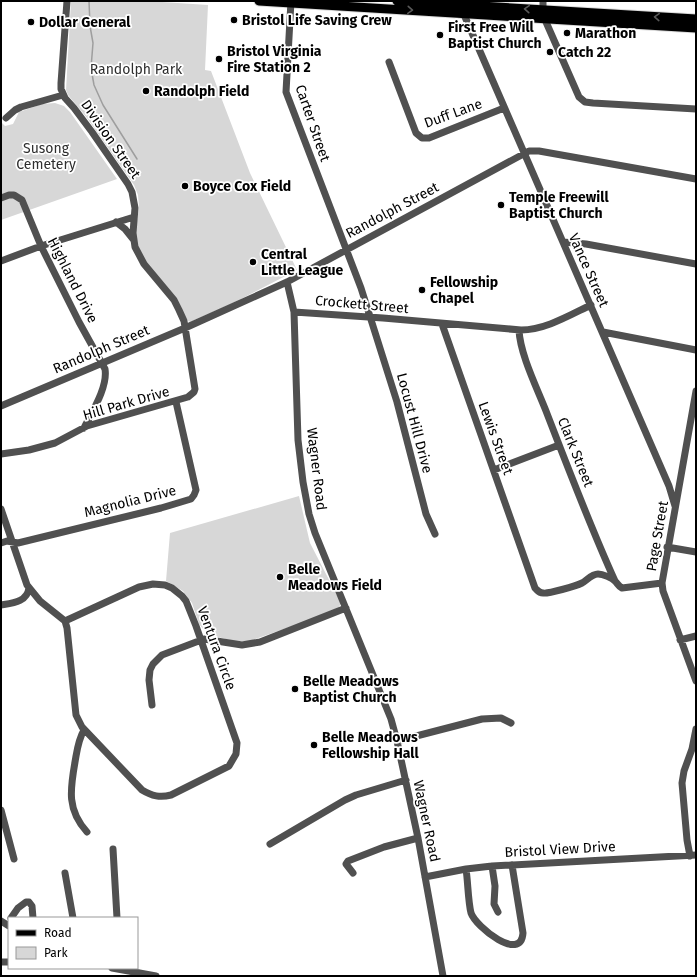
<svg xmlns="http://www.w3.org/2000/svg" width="697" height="977" viewBox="0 0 697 977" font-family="'Fira Sans',sans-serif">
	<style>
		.green { fill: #d7d7d7 }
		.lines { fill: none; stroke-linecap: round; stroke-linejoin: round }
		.stream { stroke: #9e9e9e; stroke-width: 1.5 }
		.major-casing { stroke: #dbdbdb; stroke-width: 11 }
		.minor { stroke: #505050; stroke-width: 7 }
		.major { stroke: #000; stroke-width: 9 }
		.oneway { stroke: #595959 }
		.poi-dot { fill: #000; stroke: #fff; stroke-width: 1.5 }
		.labels { text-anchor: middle; stroke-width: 3.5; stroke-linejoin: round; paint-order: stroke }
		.poi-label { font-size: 14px; font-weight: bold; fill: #000; stroke: #fff; text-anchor: start }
		.park-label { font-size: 14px; fill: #2e2e2e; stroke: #fff }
		.street-label { font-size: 14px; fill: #000; stroke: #fff }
	</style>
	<rect width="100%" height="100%" fill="#fff"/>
	<path class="green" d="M71 1H147L208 5 205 70 211 71 250 173 297 270 235 302 190 322 188 321 146 263 137 246 135 234 139 208 138 195 134 185 87 118 68 95 66 90Z
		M55 103 64 106 70 112 117 179 1 220V122L5 126 13 124 19 112 42 104Z
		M299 496 310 543 341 603 339 607 329 613 250 641H234L214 636 204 630 199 624 192 603 183 591 166 581 170 533Z"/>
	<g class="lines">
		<path class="stream" d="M89 1 90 26 93 43 91 68 94 85 103 105 137 159"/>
		<g class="major-casing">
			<path id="major" d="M259 1 696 28
				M397 1 696 19"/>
		</g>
		<path class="minor" d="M291 1 286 92 361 288 397 402 426 514 435 534
			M543 1V10L546 22 579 97 585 102 593 103 696 109
			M462 10 669 486 675 506
			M389 62 416 133 422 138H429L504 108
			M6 118 15 110 21 107 63 95
			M1 198 9 195H14L22 200 41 246 79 322 105 369C108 387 92 412 84 428
			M116 222 125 229 133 239
			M563 242 586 244 696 264
			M1 261 41 246 134 217
			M287 282 294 312 298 440 303 482 309 514 315 533 391 719 397 741 418 838 443 976
			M294 312 383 318 521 330C545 330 570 315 591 305
			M442 324 535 588C538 591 539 593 543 593 548 594 576 586 582 583 587 580 592 574 598 574 603 574 612 578 615 581 618 584 618 586 622 588L662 583
			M519 330C520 354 537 388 546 411 568 468 590 526 615 581
			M603 332 696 350
			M696 391 662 583 663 591 696 681
			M1 406 185 328 287 282 529 151H539L696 179
			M1 454 29 450 55 443 87 426 188 397 194 392 195 389 184 321 179 310 174 300 144 264 135 247 133 233 135 208 132 192 128 184 92 132 74 108 65 98 61 89V83L67 1
			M494 470 559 445
			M1 509 27 585 40 601 65 621
			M1 543 7 541 18 543 161 508 191 499 194 495 196 490 176 402
			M667 547 696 552
			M153 584 165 585 172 588 182 596 186 601 196 626 237 743 236 754 229 766 171 795C160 798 152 796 142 790L82 727 76 715 67 628 65 621 139 587Z
			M1 605C13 603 27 602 29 588
			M680 640 696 636
			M152 705 149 680 150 670 153 664 162 655 204 639 242 645 260 642 346 608
			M84 730C78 740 77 751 75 762 70 790 67 810 87 832
			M397 741 482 719 501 718 511 723
			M1 810 14 859
			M270 844 345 800 356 795 406 780
			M113 849 117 918
			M690 856 687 840 682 783 684 771 692 749 696 729
			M492 866 495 886 494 904 498 912
			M466 869C468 882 468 901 471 913 476 927 521 963 523 933L512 865
			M65 873 73 918
			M353 873 346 864 348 861 384 847 418 838
			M425 877 466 869 492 866 696 855
			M11 918 18 908 26 902H29L32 906 33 918
			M1 921 9 926
			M1 962H9
			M112 968 156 976"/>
		<use href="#major" class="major"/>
	</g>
	<defs><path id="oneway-chevron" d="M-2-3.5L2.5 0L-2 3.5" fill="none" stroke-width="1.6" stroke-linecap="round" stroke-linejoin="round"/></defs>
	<g class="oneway">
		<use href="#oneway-chevron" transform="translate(527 9) rotate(-176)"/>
		<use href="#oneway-chevron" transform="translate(410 10) rotate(4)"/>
		<use href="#oneway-chevron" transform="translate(657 17) rotate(-177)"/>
	</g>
	<g class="poi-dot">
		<circle cx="234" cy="20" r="4"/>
		<circle cx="31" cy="22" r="4"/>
		<circle cx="567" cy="33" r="4"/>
		<circle cx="440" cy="35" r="4"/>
		<circle cx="550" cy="52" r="4"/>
		<circle cx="219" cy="59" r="4"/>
		<circle cx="146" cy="91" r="4"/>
		<circle cx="185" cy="186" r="4"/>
		<circle cx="501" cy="205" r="4"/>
		<circle cx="253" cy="262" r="4"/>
		<circle cx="422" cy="290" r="4"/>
		<circle cx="280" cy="577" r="4"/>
		<circle cx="295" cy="689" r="4"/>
		<circle cx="314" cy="745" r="4"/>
	</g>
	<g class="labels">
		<g class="poi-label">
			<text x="242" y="25">Bristol Life Saving Crew</text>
			<text x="39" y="27">Dollar General</text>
			<text x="448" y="32">First Free Will<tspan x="448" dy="16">Baptist Church</tspan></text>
			<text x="575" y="38">Marathon</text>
			<text x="227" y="56">Bristol Virginia<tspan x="227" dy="16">Fire Station 2</tspan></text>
			<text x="558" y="57">Catch 22</text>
			<text x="154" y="96">Randolph Field</text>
			<text x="193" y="191">Boyce Cox Field</text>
			<text x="509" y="202">Temple Freewill<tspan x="509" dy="16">Baptist Church</tspan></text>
			<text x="261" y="259">Central<tspan x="261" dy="16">Little League</tspan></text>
			<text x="430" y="287">Fellowship<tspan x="430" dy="16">Chapel</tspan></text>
			<text x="288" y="574">Belle<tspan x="288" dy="16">Meadows Field</tspan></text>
			<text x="303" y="686">Belle Meadows<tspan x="303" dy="16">Baptist Church</tspan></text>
			<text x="322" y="742">Belle Meadows<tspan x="322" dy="16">Fellowship Hall</tspan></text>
		</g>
		<g class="park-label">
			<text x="136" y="74">Randolph Park</text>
			<text x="46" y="153">Susong<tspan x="46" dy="16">Cemetery</tspan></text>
		</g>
		<g class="street-label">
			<text transform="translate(453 113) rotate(-20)" y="5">Duff Lane</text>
			<text transform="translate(313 123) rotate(71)" y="5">Carter Street</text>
			<text transform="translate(111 139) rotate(55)" y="5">Division Street</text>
			<text transform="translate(392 210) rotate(-28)" y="5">Randolph Street</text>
			<text transform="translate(589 270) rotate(66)" y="5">Vance Street</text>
			<text transform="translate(73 280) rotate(63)" y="5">Highland Drive</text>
			<text transform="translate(362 304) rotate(5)" y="5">Crockett Street</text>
			<text transform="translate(101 349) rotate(-23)" y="5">Randolph Street</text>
			<text transform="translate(126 403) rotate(-16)" y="5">Hill Park Drive</text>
			<text transform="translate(415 423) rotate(75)" y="5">Locust Hill Drive</text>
			<text transform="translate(496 438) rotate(70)" y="5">Lewis Street</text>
			<text transform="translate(576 452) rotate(68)" y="5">Clark Street</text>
			<text transform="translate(317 469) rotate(83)" y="5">Wagner Road</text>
			<text transform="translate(130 501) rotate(-14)" y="5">Magnolia Drive</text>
			<text transform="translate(657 536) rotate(-80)" y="5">Page Street</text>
			<text transform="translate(217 648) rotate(70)" y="5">Ventura Circle</text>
			<text transform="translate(427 821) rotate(78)" y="5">Wagner Road</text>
			<text transform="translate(560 849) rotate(-3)" y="5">Bristol View Drive</text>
		</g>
	</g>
	<rect width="697" height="977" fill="none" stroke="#000000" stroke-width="4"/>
	<rect x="8" y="917" width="130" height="52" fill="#ffffff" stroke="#999999"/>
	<rect x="16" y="930" width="20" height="6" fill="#000000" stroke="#999999"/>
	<text x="44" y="937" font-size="12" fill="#000000">Road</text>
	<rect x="16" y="947" width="20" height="12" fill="#d7d7d7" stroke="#999999"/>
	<text x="44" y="957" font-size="12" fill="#000000">Park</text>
</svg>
